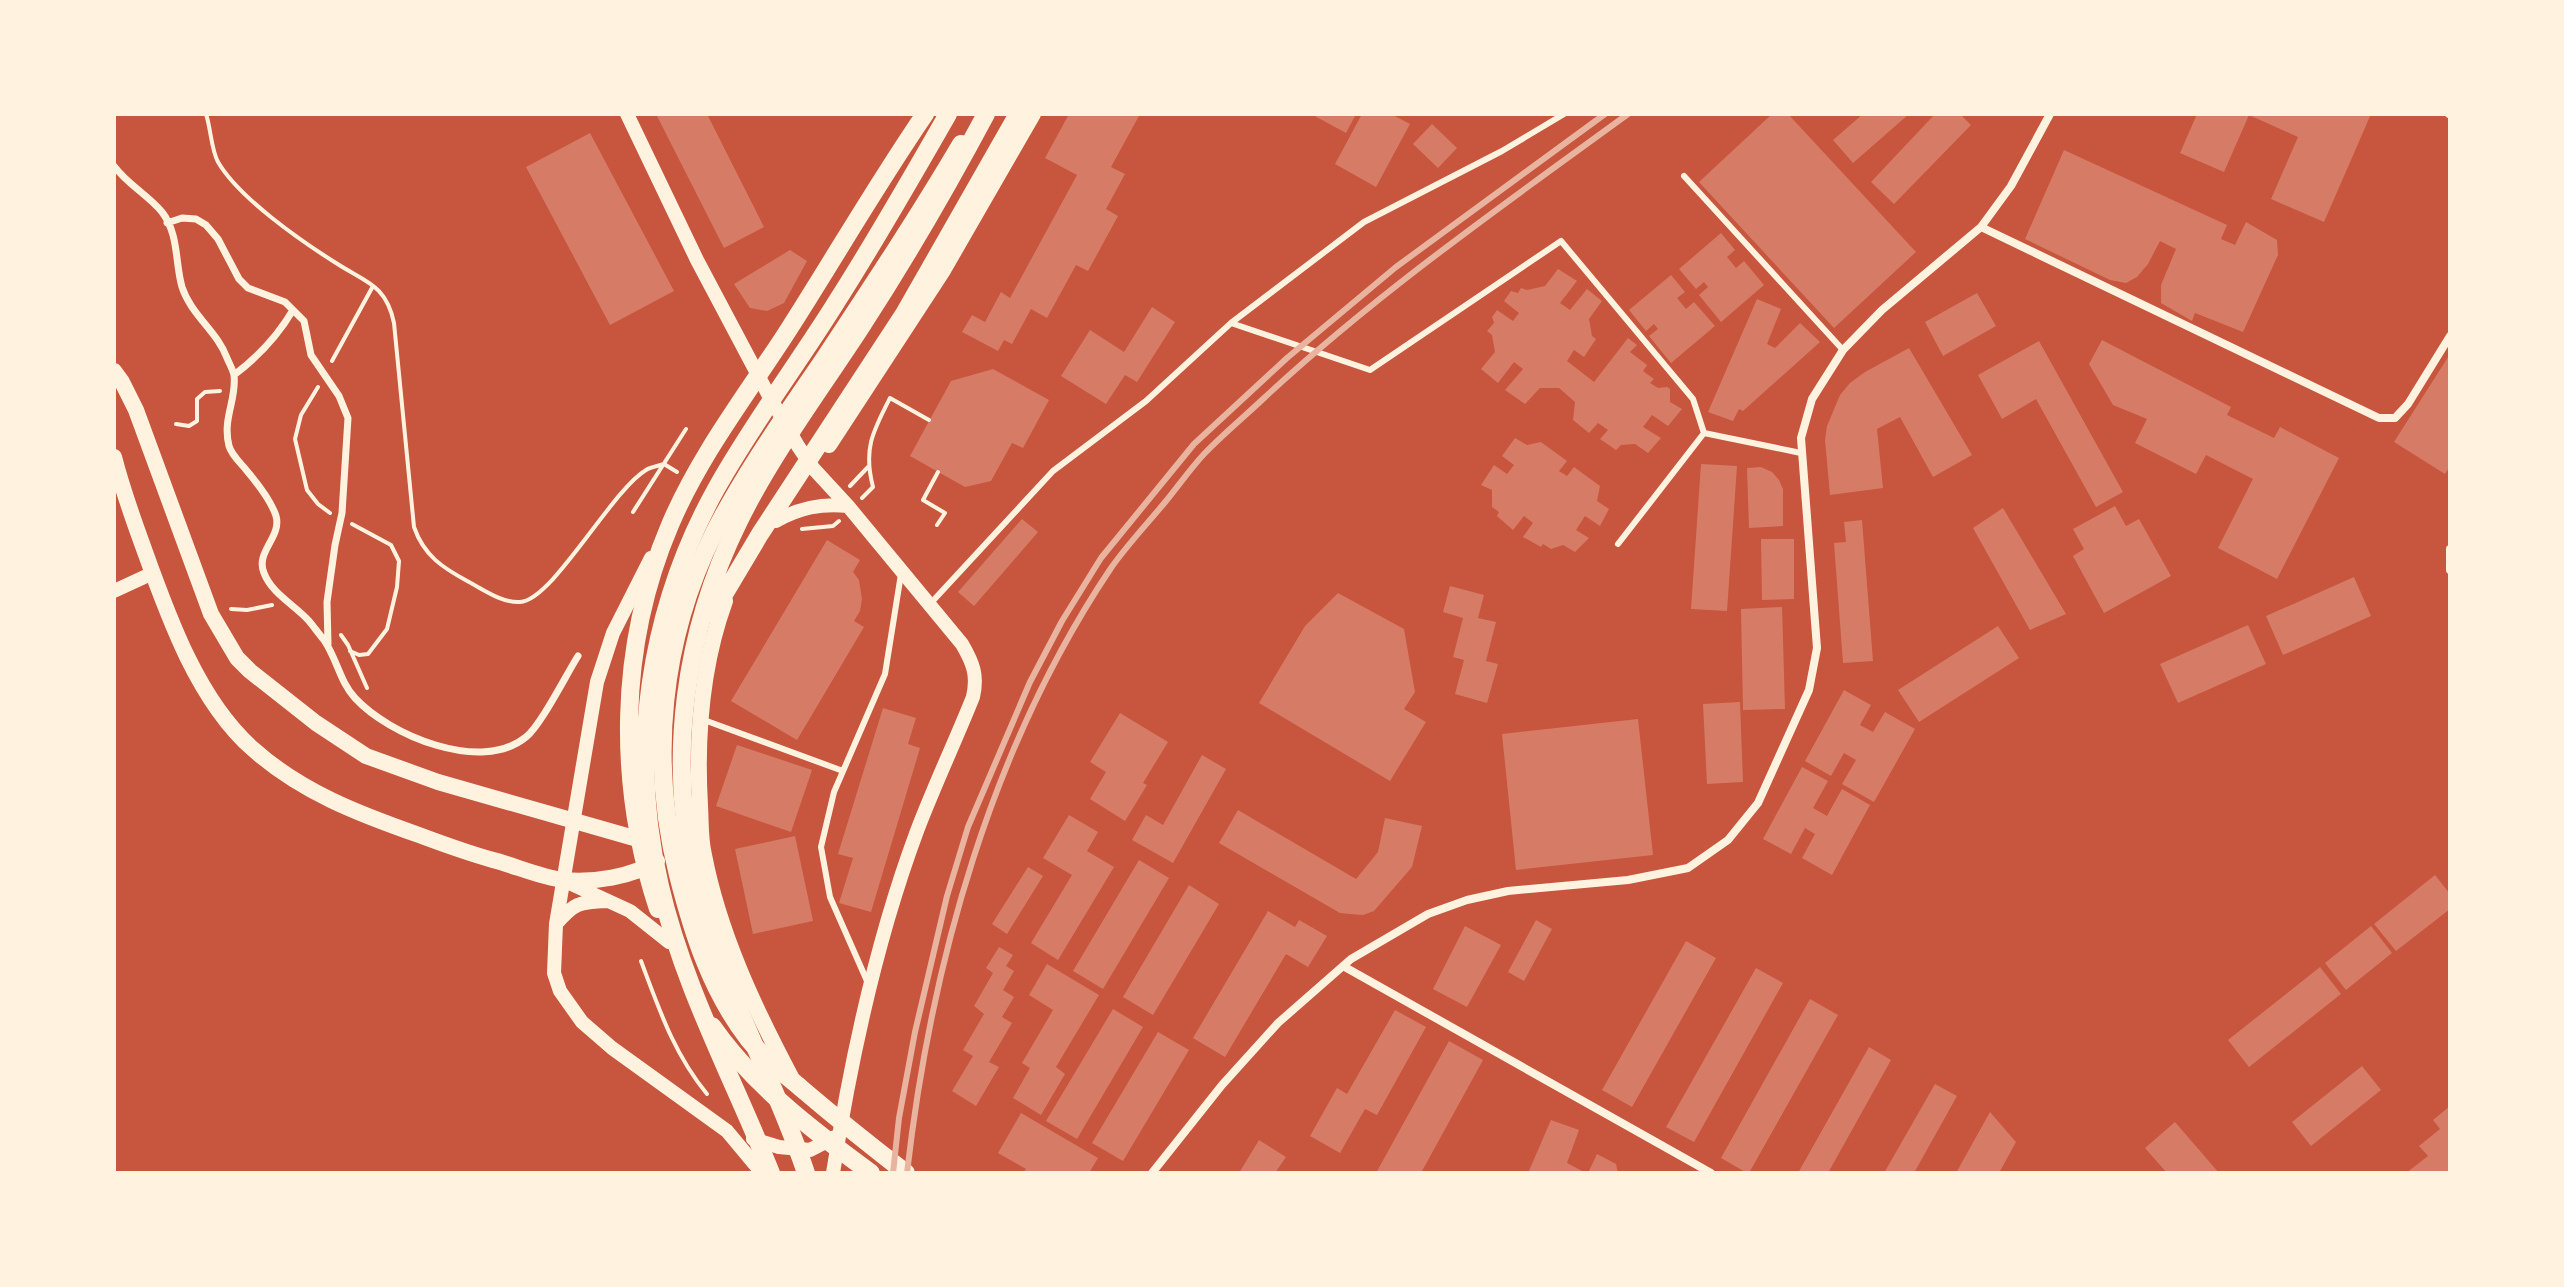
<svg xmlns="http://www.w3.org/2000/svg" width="2564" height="1287" viewBox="0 0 2564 1287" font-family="'Titillium Web',sans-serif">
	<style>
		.building { fill: #d67c66 }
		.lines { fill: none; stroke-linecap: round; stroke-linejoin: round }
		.path { stroke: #fff3e0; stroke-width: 4 }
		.service { stroke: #fff3e0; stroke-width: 6 }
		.pedestrian { stroke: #fff3e0; stroke-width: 7 }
		.minor { stroke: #fff3e0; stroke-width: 8 }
		.tertiary { stroke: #fff3e0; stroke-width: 14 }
		.secondary { stroke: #fff3e0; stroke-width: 16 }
		.primary { stroke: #fff3e0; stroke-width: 18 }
		.trunk { stroke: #fff3e0; stroke-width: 18 }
		.rail { stroke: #e9b49f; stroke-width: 6 }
	</style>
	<rect width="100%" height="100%" fill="#c8553d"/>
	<path class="building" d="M656 114H707L764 227 724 248Z
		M1069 114H1140L1111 167 1125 174 1106 209 1118 216 1088 271 1076 265 1047 318 1031 309 1012 344 1004 340 998 351 962 332 972 315 985 322 1001 292 1010 298 1077 175 1045 158Z
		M1311 114H1356L1346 133Z
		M1362 114H1391L1410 124 1376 187 1335 164Z
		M1772 114H1788L1916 252 1834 328 1699 182Z
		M1863 114H1909L1853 163 1833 140Z
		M1935 114H1960L1971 125 1894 204 1871 182Z
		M2197 114H2371L2324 222 2271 199 2298 137 2249 115 2224 172 2180 153Z
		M1432 124 1457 148 1438 168 1413 144Z
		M590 133 674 291 610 325 526 167Z
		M2064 150 2227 225 2221 239 2235 245 2246 222 2277 240 2278 255 2243 332 2195 313 2192 321 2161 303V285L2176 249 2160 241 2148 264 2137 277 2126 283 2110 280 2025 239Z
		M1721 233 1735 250 1727 257 1736 268 1744 261 1764 285 1721 322 1699 295 1708 287 1704 282 1696 289 1679 269Z
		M790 250 807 261 784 303 767 311 750 308 734 284Z
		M1558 269 1577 281 1560 303 1570 310 1587 289 1602 301 1589 319 1592 336 1596 339 1584 357 1574 350 1567 361 1594 382 1628 338 1637 345 1630 352 1647 365 1643 371 1654 379 1650 383 1658 388 1667 387 1670 389V402L1682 409 1668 426 1652 415 1643 427 1661 438 1648 453 1635 444 1621 445 1616 450 1600 439 1608 430 1598 423 1589 433 1573 420 1575 402 1559 388H1540L1525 404 1505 390 1523 369 1514 362 1498 383 1481 369 1495 352 1492 335 1487 331 1494 323 1492 317 1497 310 1513 321 1519 313 1504 301 1511 291 1518 293 1521 288 1527 290 1545 286Z
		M1671 275 1685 292 1677 298 1686 309 1694 302 1715 326 1671 363 1649 336 1658 329 1654 324 1646 331 1629 310Z
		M1977 293 1996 326 1943 356 1925 322Z
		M1757 299 1781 309 1767 344 1775 348 1800 323 1820 342 1743 411 1739 409 1733 421 1708 412Z
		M1152 307 1175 322 1137 382 1125 375 1106 404 1061 376 1090 330 1124 352Z
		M2102 340 2231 407 2227 415 2274 438 2280 427 2339 458 2277 579 2218 548 2253 479 2206 455 2196 474 2135 443 2147 419 2113 405 2089 364Z
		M2039 341 2123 492 2096 507 2036 399 2002 419 1978 375Z
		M1909 348 1972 455 1933 477 1900 417 1877 429 1883 488 1830 495 1825 440 1827 426 1840 395 1850 383 1865 372Z
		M2450 354V466L2445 474 2394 442Z
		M993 369 1049 400 1023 448 1012 443 991 481 965 487 910 456 951 381Z
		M1515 438 1527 445 1541 442 1567 461 1559 471 1567 476 1574 467 1600 486 1597 501 1609 509 1600 526 1585 516 1576 530 1589 538 1575 552 1563 545 1551 549 1543 544 1541 547 1523 537 1533 523 1524 516 1513 530 1497 516 1499 512 1492 507V490L1481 485 1494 465 1507 474 1514 465 1502 456Z
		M1701 464 1737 466 1727 611 1691 609Z
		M1761 467 1772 472 1779 480 1783 489V526L1749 528 1747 468Z
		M2115 506 2126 526 2139 519 2171 576 2104 613 2073 556 2084 549 2073 529Z
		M2003 508 2066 614 2030 630 1973 528Z
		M1022 519 1038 532 974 606 958 592Z
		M1862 520 1873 661 1843 663 1834 543 1846 542 1844 522Z
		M1761 539H1794V599L1762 600Z
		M827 540 860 560 853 572 859 580 862 599 860 611 854 621 864 627 797 740 731 701Z
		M2354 577 2371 616 2283 655 2266 616Z
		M1450 586 1484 595 1478 618 1496 622 1486 661 1498 664 1487 703 1455 694 1464 660 1453 657 1463 618 1443 612Z
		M1338 593 1404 629 1415 692 1404 709 1426 722 1390 781 1259 703 1305 626Z
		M1782 607 1785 709 1743 710 1741 609Z
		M2248 625 2266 664 2178 703 2160 664Z
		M1998 626 2019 658 1919 722 1898 690Z
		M1844 690 1871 705 1860 725 1873 732 1885 712 1915 729 1874 802 1842 784 1856 760 1844 753 1831 776 1805 761Z
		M1740 702 1743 782 1707 784 1703 704Z
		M883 708 916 718 908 744 920 748 871 912 839 903 853 858 838 854Z
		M1120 713 1168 742 1143 783 1147 785 1125 821 1090 799 1106 772 1090 762Z
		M1638 719 1653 855 1516 870 1502 734Z
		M737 745 812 770 791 832 716 806Z
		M1202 755 1226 769 1173 863 1132 840 1146 815 1163 825Z
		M1802 767 1828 781 1813 808 1827 816 1842 789 1870 805 1832 875 1802 858 1815 834 1805 828 1791 854 1763 839Z
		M1238 810 1356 879 1378 852 1385 818 1422 826 1412 867 1374 911 1363 915 1350 914 1340 913 1219 843Z
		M1069 815 1098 832 1087 851 1114 867 1058 960 1031 943 1072 875 1043 858Z
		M795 836 813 921 753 934 735 849Z
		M1139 860 1169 878 1103 989 1073 971Z
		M1028 867 1043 876 1007 934 992 924Z
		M2435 875 2450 894V909L2396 951 2374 924Z
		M1189 885 1219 904 1153 1015 1123 997Z
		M1268 911 1295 927 1299 920 1327 936 1308 967 1286 954 1225 1057 1193 1038Z
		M1536 920 1552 929 1524 981 1508 972Z
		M1465 926 1501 945 1467 1007 1433 989Z
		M2371 926 2392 953 2346 990 2325 963Z
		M1686 941 1716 958 1632 1107 1602 1090Z
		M999 947 1013 955 1006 966 1014 971 1003 990 1014 997 1002 1017 1012 1023 989 1062 999 1067 976 1106 952 1091 973 1056 963 1050 984 1014 974 1006 993 973 986 968Z
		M1047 964 1099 995 1056 1067 1065 1074 1041 1115 1013 1098 1030 1068 1022 1063 1053 1010 1029 995Z
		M2320 967 2341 994 2249 1067 2228 1040Z
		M1756 968 1783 983 1694 1142 1666 1127Z
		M1810 999 1838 1015 1749 1173H1747L1721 1158Z
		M1113 1009 1143 1027 1077 1139 1046 1121Z
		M1395 1010 1426 1027 1377 1115 1365 1109 1340 1153 1310 1136 1337 1088 1347 1094Z
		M1158 1032 1189 1050 1123 1161 1092 1143Z
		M1449 1041 1483 1060 1421 1173H1376Z
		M1869 1047 1891 1060 1828 1173H1798Z
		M2362 1066 2381 1090 2311 1146 2292 1122Z
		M1935 1084 1957 1096 1914 1173H1884Z
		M2450 1106V1173H2406L2428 1156 2419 1146 2440 1129 2433 1120Z
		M1990 1112 2016 1142 1999 1173H1956Z
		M1021 1113 1098 1158 1089 1173H1023L1026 1169 998 1153Z
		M1551 1120 1579 1130 1567 1163 1586 1173H1528Z
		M2175 1122 2219 1173H2167L2145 1148Z
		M1259 1140 1286 1157 1275 1173H1239Z
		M1597 1154 1616 1164 1618 1173H1588Z"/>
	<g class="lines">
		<path class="path" d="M206 114C211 129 211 149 218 162 239 198 301 241 336 263 365 282 386 284 394 323L414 527C424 556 443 568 469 582 484 590 502 603 520 602 553 600 611 491 646 470 651 467 658 466 664 464L677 472
			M332 361 373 286
			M318 387 301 415 295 439 307 490 318 504 330 513
			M890 398 929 420
			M176 424 189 426 197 421V399L205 392 220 391
			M850 486 868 467
			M862 498 873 487C863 449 873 431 890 398
			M633 512 686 429
			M937 525 945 513 923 500 938 472
			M802 529 833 526 839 521
			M231 609 247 610 272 605
			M341 635 348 645 367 688
			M350 651 359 655 368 654 387 629 397 587 399 561 391 545 352 524
			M641 961C659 1009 674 1054 707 1094"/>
		<path class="service" d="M1684 176 1843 350
			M1231 323 1370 370 1561 241 1693 399 1704 433
			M1704 433 1801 453
			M1618 544 1704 433
			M930 604 1053 471 1146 401 1231 323 1364 222 1502 151 1564 114
			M704 720 843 771
			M867 981 830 897 821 847 834 792 885 674 901 574"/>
		<path class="pedestrian" d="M114 166C127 184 148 195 162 212 179 234 175 263 182 287 191 315 217 331 227 358 229 363 233 370 234 375 237 400 222 418 229 446 232 456 241 463 247 471 258 484 271 500 276 516 282 537 255 552 264 573 272 594 295 605 309 621 314 627 319 634 324 640 337 659 340 682 355 698 389 735 481 774 526 737 541 725 566 675 578 656
			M167 223 182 218 196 219 206 225 218 239 239 279 248 288 285 302 304 321 311 355 339 396 348 418 342 513 335 545 327 602 328 644
			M234 375C258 357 277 337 293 310"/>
		<path class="minor" d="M2449 114H2450
			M1981 227 2379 418H2395L2408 404 2450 336
			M2450 549V570
			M1343 966 1711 1173
			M1152 1173 1222 1085 1278 1023 1351 959 1428 914 1467 900 1508 891 1628 880 1688 868 1728 840 1758 803 1809 690 1817 648 1801 438 1812 399 1843 350 1882 310 1981 227 2011 186 2050 114"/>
		<path class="tertiary" d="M627 114 697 260 768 394 798 446 813 468 848 506 962 644C973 663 978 675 973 697 955 742 934 786 917 831 876 941 851 1058 833 1173
			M776 521C799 508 821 503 848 506
			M651 558 613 633 597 682 556 924 554 973 560 991 582 1022 612 1048 727 1131 762 1173
			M114 591 153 573
			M567 882 630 911 669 942
			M556 924C574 903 579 902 607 901
			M753 1139 779 1147 810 1150 835 1137"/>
		<path class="secondary" d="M114 371 122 382 136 410 211 614 237 658 250 671 316 723 366 756 438 782 648 842
			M829 445 942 272 1033 114
			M114 457C122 488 133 519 144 549 168 616 198 701 253 749 301 792 359 814 419 835 443 844 468 853 493 860 516 866 540 877 563 880 593 883 632 877 657 861
			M725 601C701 667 696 737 700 806 701 822 700 839 704 855 719 933 754 1007 791 1077"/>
		<path class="primary" d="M658 909C617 784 618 647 670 525 700 454 748 393 789 329 835 257 877 184 925 114
			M712 1026C754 1086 812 1130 871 1173
			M906 1173C871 1146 836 1118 802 1089 783 1073 765 1059 749 1040 711 991 693 934 678 875 649 760 661 639 714 533 745 472 786 415 824 359 871 288 918 217 961 144"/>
		<path class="trunk" d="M713 613 760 534 904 314 1018 114
			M771 1173C733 1078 683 986 660 886 628 752 649 610 716 489 752 424 798 364 837 301 876 240 912 177 948 114
			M806 1173C773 1074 718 982 695 880 667 759 684 632 739 521 772 454 820 390 861 327 906 258 947 187 986 114"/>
		<path class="rail" d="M893 1173 899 1118 915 1032 947 896 968 827 1030 682 1062 621 1101 558 1194 444 1287 358 1396 267 1605 114
			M907 1173C931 963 992 745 1111 568 1127 545 1148 523 1166 501 1179 485 1191 468 1204 454 1223 434 1244 417 1263 399 1376 294 1503 205 1628 114"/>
	</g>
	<rect width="2564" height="1287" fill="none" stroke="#fff3e0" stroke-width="232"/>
</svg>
